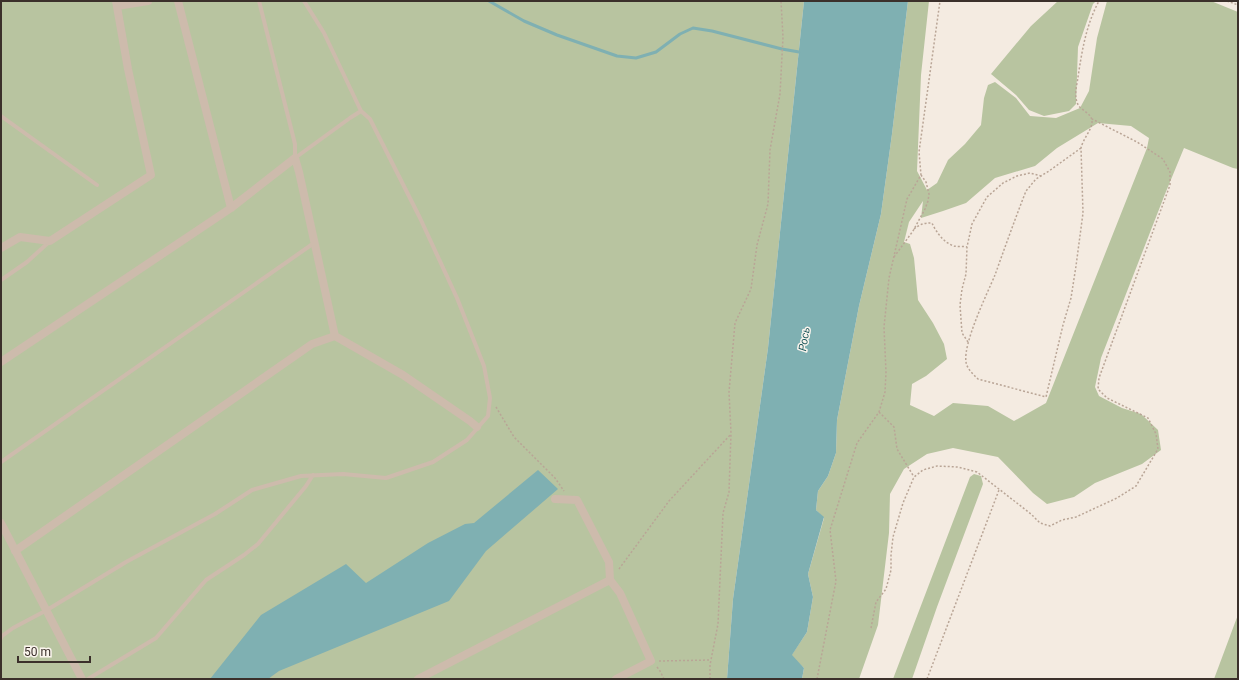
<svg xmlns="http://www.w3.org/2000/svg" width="1239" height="680" viewBox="0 0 1239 680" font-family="Roboto,sans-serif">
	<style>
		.green { fill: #b8c4a0; fill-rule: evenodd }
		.water { fill: #7fb0b2 }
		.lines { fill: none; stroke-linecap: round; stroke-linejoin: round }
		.stream { stroke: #7fb0b2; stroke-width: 3 }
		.path { stroke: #b9a596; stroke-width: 1.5; stroke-dasharray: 2 2; stroke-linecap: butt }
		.service { stroke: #cdbbac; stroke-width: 4 }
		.minor { stroke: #cdbbac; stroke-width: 8 }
		.labels { text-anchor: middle; stroke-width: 3; stroke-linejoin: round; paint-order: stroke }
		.water-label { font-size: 11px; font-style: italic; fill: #1f5a5e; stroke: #fbf5ee }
	</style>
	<rect width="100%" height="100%" fill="#f4ebe1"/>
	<path class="green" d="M1 1H804L768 348 733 599 727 679H1Z
		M908 1H929L921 75 917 171 927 190 937 183 948 160 965 144 981 125 984 98 988 85 995 82 1016 98 1030 116 1056 118 1080 108 1089 91 1097 38 1107 1H1211L1238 12V169L1233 168 1184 148 1165 194 1101 358 1095 387 1099 396 1122 408 1141 414 1158 430 1161 450 1142 464 1095 483 1074 497 1047 504 1033 493 998 457 953 448 927 454 904 469 890 494 889 533 878 625 859 679H802L804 668 791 656 807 632 813 597 808 574 824 518 816 510 818 491 828 476 836 453 837 420 859 306 881 214 892 134ZM1098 123 1131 126 1149 138 1147 148 1046 403 1014 421 988 406 953 403 934 416 910 405 912 384 926 376 947 359 944 344 933 323 918 300 914 258 910 244 904 242 909 222 923 201 921 218 943 211 966 203 995 178 1035 166 1057 148Z
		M1058 1H1096L1093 4 1078 47 1076 104 1069 111 1044 116 1029 110 1016 95 991 74 1031 26Z
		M974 474 981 476 983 484 937 607 912 679H893L970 477Z
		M1238 615V679H1214L1236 620Z"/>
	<path class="water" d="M804 1H908L892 134 881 214 859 306 837 420 836 453 828 476 818 491 816 510 824 517 808 574 813 597 807 632 792 655 804 668 802 679H727L733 599 768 348Z
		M538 470 558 489 486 551 449 601 279 671 268 679H210L261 615 346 564 366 583 428 543 465 524 474 523Z"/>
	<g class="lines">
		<path class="stream" d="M489 1 524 21 557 35 617 56 636 58 656 52 680 34 693 28 712 31 782 49 799 52"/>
		<path class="path" d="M1227 1 1238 5
			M1081 148 1049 171 1036 179 1026 191C1015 219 1005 247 995 275 987 294 963 343 966 362 967 369 973 374 978 379L1046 397 1063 325 1071 298 1076 266 1083 213 1081 148C1083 139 1091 131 1092 123 1093 112 1079 111 1077 102 1074 94 1077 85 1078 77 1082 51 1086 25 1099 1
			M914 229C920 224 924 223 932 223 936 232 944 243 954 246 958 247 963 246 967 247
			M894 257 913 231 925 209 928 201 929 194 926 182 921 175
			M968 342 962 333 960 305 962 289 966 274 967 247 972 224 987 197 1003 183 1017 176 1030 173 1041 176
			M496 407 514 437 555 478 564 491
			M879 412 894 427 897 449 914 477
			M619 569 669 501 731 434
			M871 628 876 602 886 589 891 570V555L893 537 903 503 914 477 923 470 937 466 958 467 977 472 1031 514 1040 523 1050 526 1062 520 1076 517 1117 498 1136 486 1158 449 1156 434 1148 418 1107 398 1098 389 1099 378 1170 185V172L1163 159 1137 142 1092 119
			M659 661 711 660
			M657 667 660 671 664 679
			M710 679V665L718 624 723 513 729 492 731 433 729 392 735 323 751 289 757 245 768 204 770 150 780 94 783 37 781 1
			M817 679 836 581 830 530 857 443 879 412 885 392 886 372 884 327 889 278 907 199 921 175 919 152 940 1
			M927 679 999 490"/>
		<path class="service" d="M259 1 295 144V158
			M304 1 324 33 361 111
			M1 116 97 185
			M1 280 27 262 49 242
			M1 462 314 243
			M1 638 2 636 13 628 47 610 126 562 215 514 252 490 301 476 343 474 386 478 433 462 467 440 488 416 490 398 484 366 457 298 420 218 370 119 361 111 350 118 295 158
			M88 679 156 638 206 580 244 555 258 544 306 486 313 475"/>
		<path class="minor" d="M178 1 231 208
			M117 6 148 1
			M1 248 20 237 50 241 151 175 128 69 116 1
			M1 362 231 208 295 158 299 172 335 336
			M555 499 577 500 609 562 610 580 620 593 651 661 616 679
			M1 523 82 679
			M15 551 312 344 335 336 403 375 470 421 477 427
			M418 679 610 580"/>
	</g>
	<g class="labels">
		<g class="water-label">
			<text transform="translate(804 339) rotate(-81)" y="4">Рось</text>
		</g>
	</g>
	<rect width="1239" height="680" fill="none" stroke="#3b302b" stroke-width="4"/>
	<path d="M18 656v6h72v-6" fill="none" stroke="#3b302b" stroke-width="2"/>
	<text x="24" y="656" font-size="12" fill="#3b302b" stroke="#fbf5ee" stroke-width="3" paint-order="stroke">50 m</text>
</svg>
